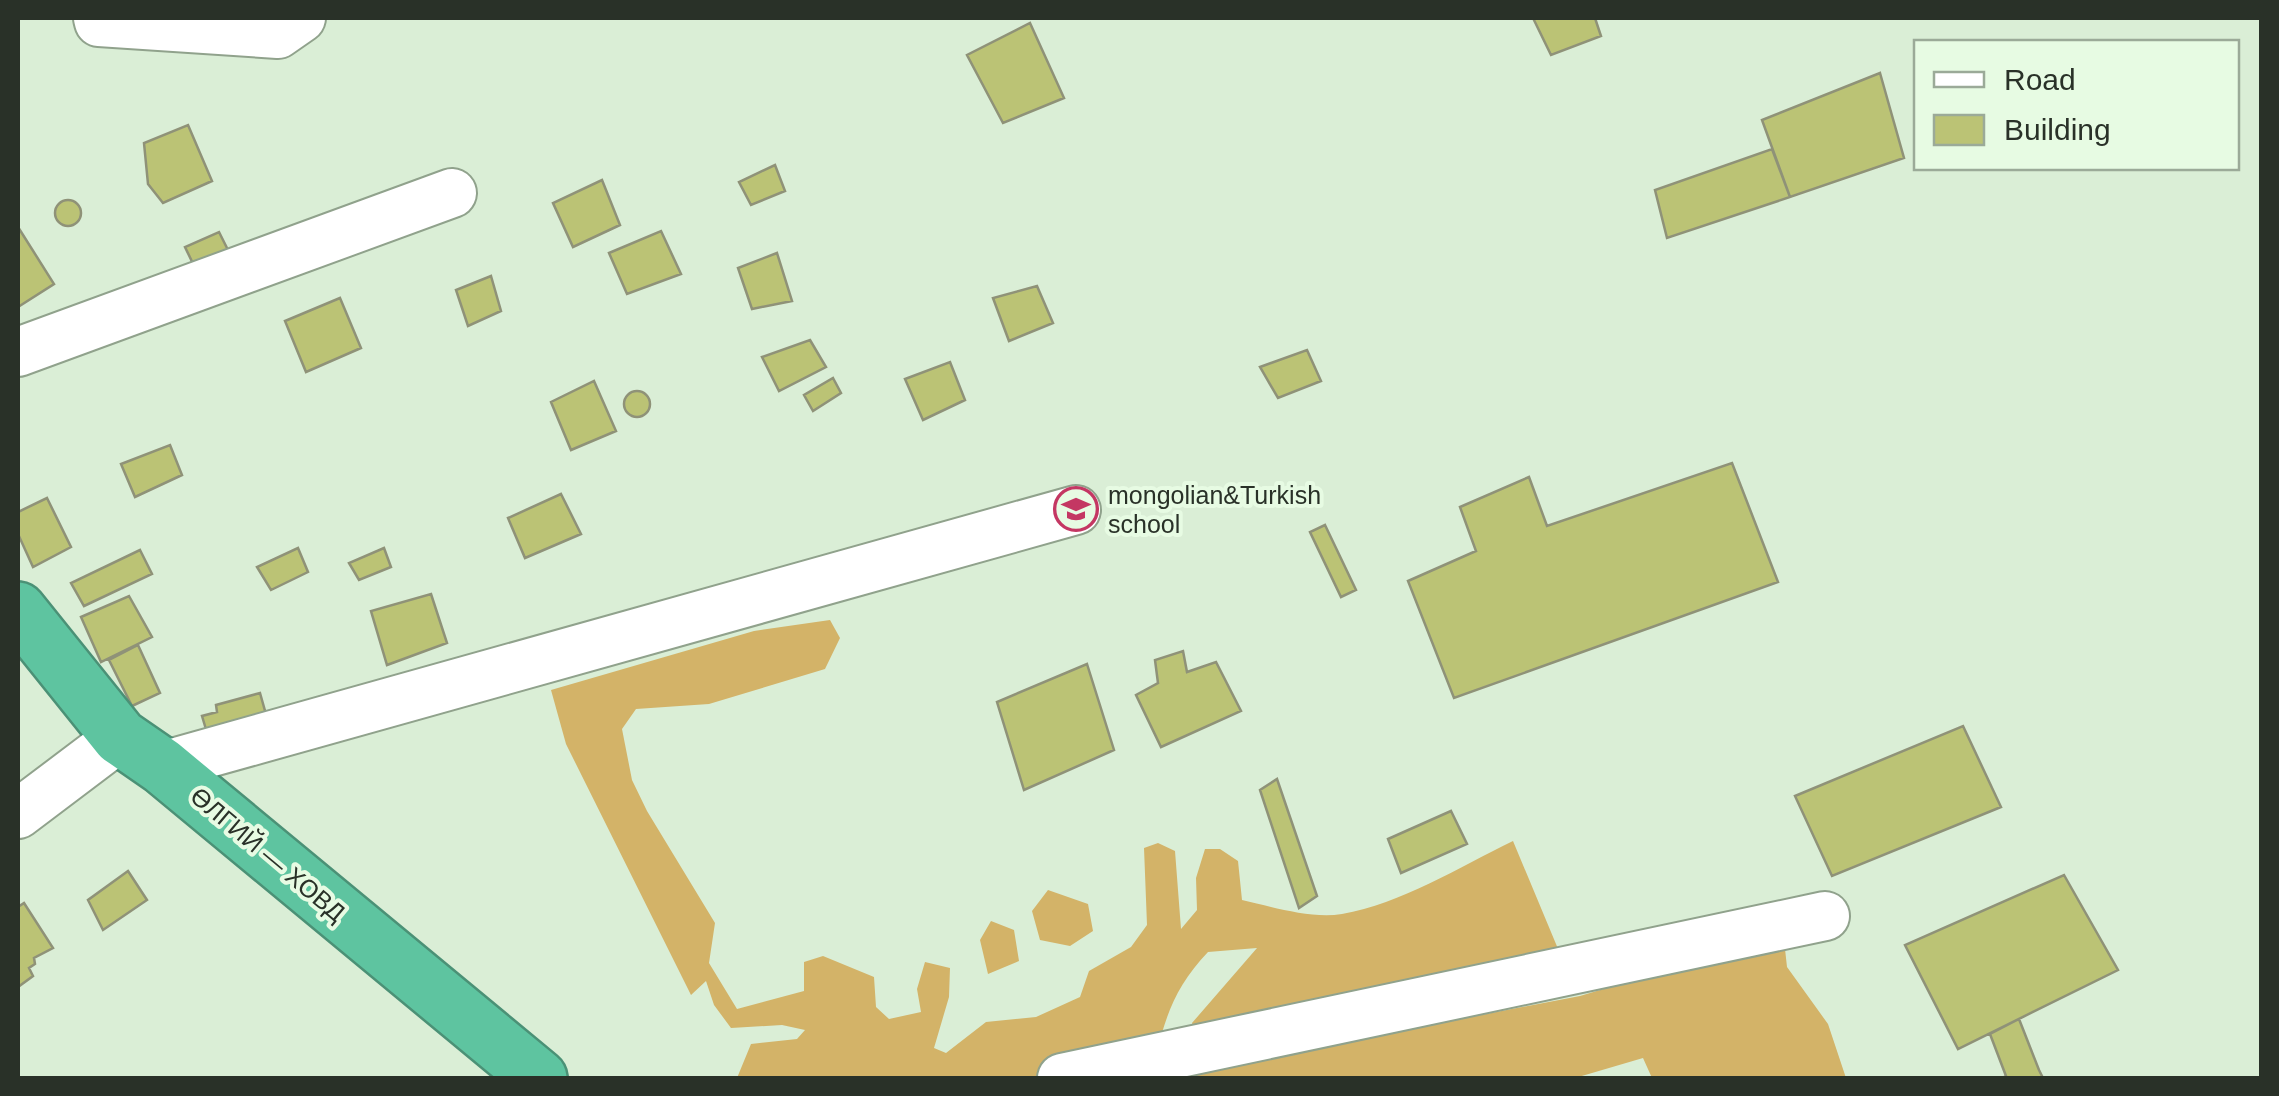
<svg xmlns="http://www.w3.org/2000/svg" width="2279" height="1096" viewBox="0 0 2279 1096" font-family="Arial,sans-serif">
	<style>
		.forest { fill: #d3b368 }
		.building { fill: #bbc375; stroke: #8f9278; stroke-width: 2.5 }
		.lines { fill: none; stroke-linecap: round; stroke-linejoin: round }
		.minor-casing { stroke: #90a28c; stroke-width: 52 }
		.highway-casing { stroke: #4b9176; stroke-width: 60 }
		.minor { stroke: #fff; stroke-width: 48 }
		.highway { stroke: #5ec4a0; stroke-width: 55 }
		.labels { text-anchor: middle; stroke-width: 8; stroke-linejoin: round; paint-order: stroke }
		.poi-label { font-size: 25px; fill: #293128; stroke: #e7fbe3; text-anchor: start }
		.street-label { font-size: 25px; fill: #293128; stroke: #e7fbe3 }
	</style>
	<rect width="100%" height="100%" fill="#daeed6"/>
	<path class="forest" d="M830 620 840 638 825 669 709 704 636 709 622 729 632 780 647 811 715 923 709 963 737 1009 804 991V962L823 956 874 977 876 1007 889 1019 921 1012 917 989 925 962 950 968 949 997 934 1048 946 1053 986 1022 1036 1017 1080 997 1089 971 1131 947 1147 925 1144 848 1158 843 1175 851 1181 929 1197 910 1196 878 1205 849H1220L1238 861 1242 900C1273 907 1311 919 1342 914 1401 904 1459 867 1513 841L1571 980 1199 1051 1192 1023 1257 948 1208 952C1177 985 1167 1011 1156 1055L1066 1078H737L751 1044 797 1039 805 1030 782 1025 731 1028 714 1005 706 981 691 995 566 744 551 690 754 631Z
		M1048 890 1088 904 1093 931 1070 946 1040 940 1032 911Z
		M991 921 1014 930 1019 961 988 974 980 940Z
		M1785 949 1787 967 1828 1024 1846 1078H1652L1643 1058 1575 1078H1177L1262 1057 1580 996 1660 972Z"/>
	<path class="building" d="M1533 18H1595L1601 36 1551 55Z
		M1030 23 1064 98 1003 123 967 55Z
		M1880 73 1904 158 1790 197 1762 120Z
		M188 125 212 181 163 203 148 184 144 143Z
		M1772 149 1790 197 1667 238 1655 190Z
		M775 165 785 191 751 205 739 182Z
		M602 180 620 225 573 247 553 203Z
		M55 213a13 13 0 1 1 26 0a13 13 0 1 1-26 0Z
		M18 227 54 284 18 307Z
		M661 231 681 274 627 294 609 253Z
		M219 232 231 256 197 272 185 247Z
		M777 253 792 301 752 309 738 268Z
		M491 276 501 311 468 326 456 290Z
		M1037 286 1053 323 1009 341 993 298Z
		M340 298 361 348 306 372 285 321Z
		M810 340 826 367 779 391 762 357Z
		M1307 350 1321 381 1278 398 1260 367Z
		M950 362 965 400 923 420 905 379Z
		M833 378 841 393 813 411 804 395Z
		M594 381 616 431 571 450 551 402Z
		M624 404a13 13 0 1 1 26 0a13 13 0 1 1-26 0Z
		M170 445 182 475 135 497 121 464Z
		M1732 463 1778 582 1454 698 1408 581 1476 551 1460 507 1529 477 1547 526Z
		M561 494 581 534 525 558 508 518Z
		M47 498 71 547 33 567 18 534V512Z
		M1325 525 1356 590 1341 597 1310 532Z
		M298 548 308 572 271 590 257 567Z
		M384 548 391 567 359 580 349 563Z
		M140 550 152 574 84 606 71 583Z
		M431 594 447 643 387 665 371 611Z
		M129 596 152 637 101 662 81 617Z
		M138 645 160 693 132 706 109 660Z
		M1183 651 1187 672 1216 662 1241 711 1161 747 1136 695 1158 683 1155 660Z
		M1087 664 1114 750 1024 790 997 702Z
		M260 693 267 718 208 736 202 716 217 712 216 705Z
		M1963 726 2001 807 1832 876 1795 796Z
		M1277 779 1317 896 1299 908 1260 790Z
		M1451 811 1467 844 1401 873 1388 839Z
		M128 871 147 900 103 930 88 900Z
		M2064 875 2118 970 1958 1049 1905 945Z
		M24 903 53 948 34 958 35 964 29 968 33 976 18 987V907Z
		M2019 1019 2039 1070 2043 1078H2002L2006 1076 1990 1034Z"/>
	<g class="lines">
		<g class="minor-casing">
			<path id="minor" d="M98 18 99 22 278 34 301 18
				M18 352 452 193
				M162 766 1076 510
				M18 814 120 737
				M1062 1078 1825 916"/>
		</g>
		<g class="highway-casing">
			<path id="highway" d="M18 610 120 737 162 766 539 1078"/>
		</g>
		<use href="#minor" class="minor"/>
		<use href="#highway" class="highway"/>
	</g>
	<defs>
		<g id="school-ring" transform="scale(2.25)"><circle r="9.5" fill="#e7fbe3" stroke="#c43763" stroke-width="1.5"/><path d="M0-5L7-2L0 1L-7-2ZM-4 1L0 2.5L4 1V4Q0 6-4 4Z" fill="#c43763"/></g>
	</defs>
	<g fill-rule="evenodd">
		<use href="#school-ring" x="1076" y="509"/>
	</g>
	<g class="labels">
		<g class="poi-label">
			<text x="1108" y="504">mongolian&amp;Turkish<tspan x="1108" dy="29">school</tspan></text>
		</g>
		<g class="street-label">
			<text transform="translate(268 854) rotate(40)" y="9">ӨЛГИЙ — ХОВД</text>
		</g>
	</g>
	<rect width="2279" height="1096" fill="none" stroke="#293128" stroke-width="40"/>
	<rect x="1914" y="40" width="325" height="130" fill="#e7fbe3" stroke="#9baa98" stroke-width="2.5"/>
	<rect x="1934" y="72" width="50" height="15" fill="#ffffff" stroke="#9baa98" stroke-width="2.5"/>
	<text x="2004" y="90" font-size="30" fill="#293128">Road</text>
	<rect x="1934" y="115" width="50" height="30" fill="#bbc375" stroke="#9baa98" stroke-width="2.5"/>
	<text x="2004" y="140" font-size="30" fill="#293128">Building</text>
</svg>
